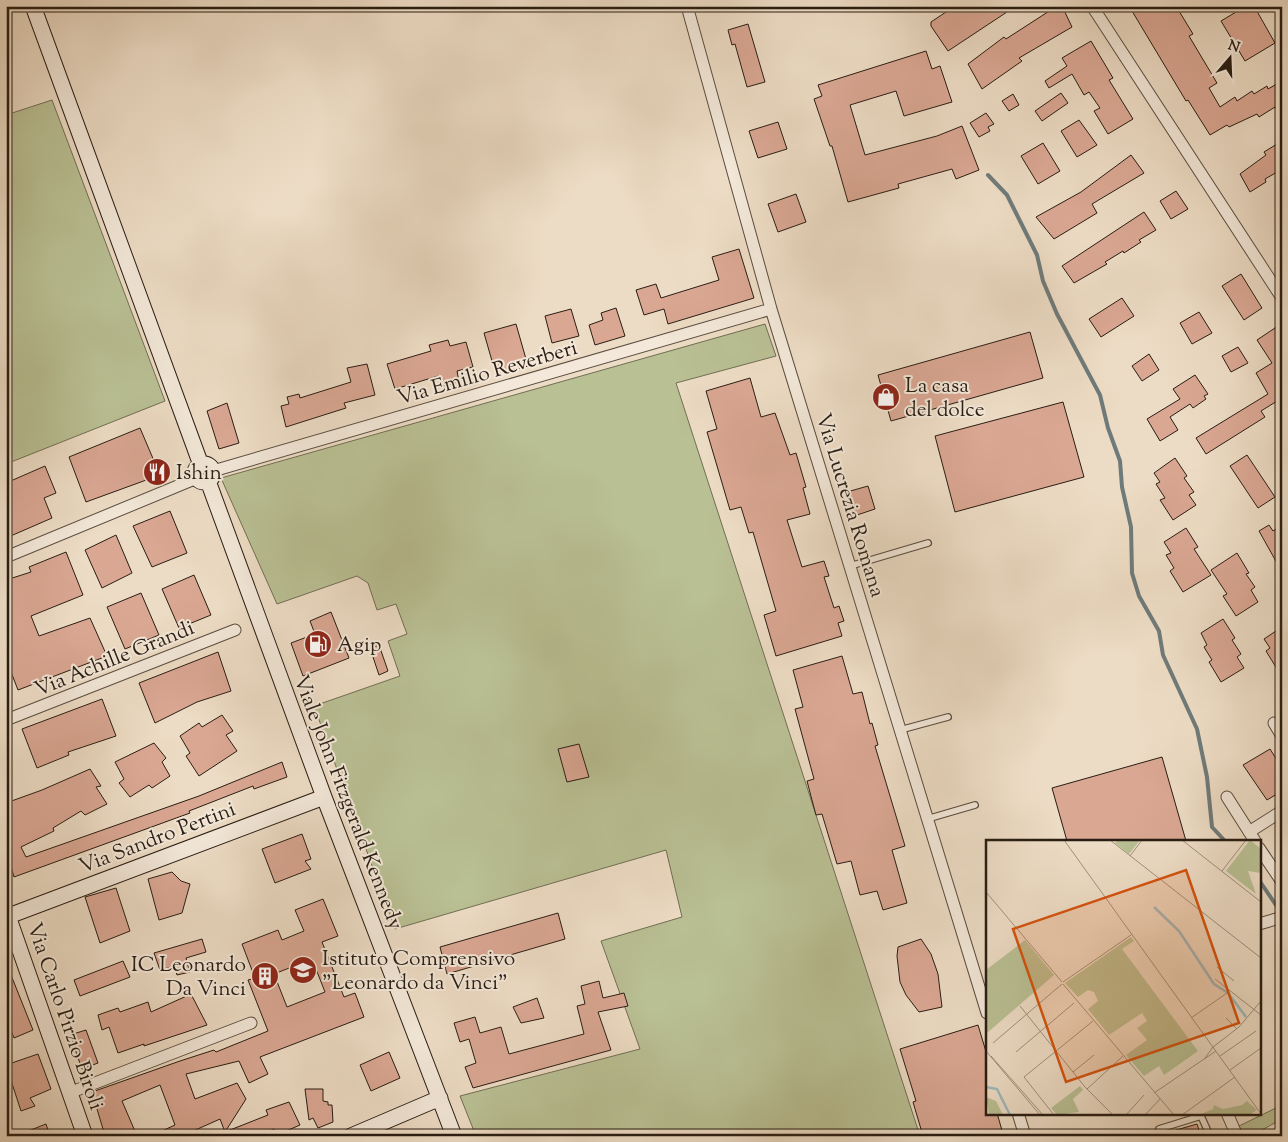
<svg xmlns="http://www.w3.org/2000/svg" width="1288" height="1142" viewBox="0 0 1288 1142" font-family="'Sorts Mill Goudy',serif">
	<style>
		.green { fill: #b9c094; stroke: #716e54 }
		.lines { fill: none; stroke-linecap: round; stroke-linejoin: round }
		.stream { stroke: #6f7b7a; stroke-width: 4 }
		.building { fill: #daa793; stroke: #291d13; fill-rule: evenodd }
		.lane-casing { stroke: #5a4d40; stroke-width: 8 }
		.street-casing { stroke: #5a4d40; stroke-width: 13 }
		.secondary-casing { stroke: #291d13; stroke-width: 17 }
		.lane { stroke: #f3e8d9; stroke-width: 5.5 }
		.street { stroke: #f3e8d9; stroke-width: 11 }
		.secondary { stroke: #f3e8d9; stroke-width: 15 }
		.labels { text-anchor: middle; stroke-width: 4; stroke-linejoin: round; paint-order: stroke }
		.street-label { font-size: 21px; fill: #291d13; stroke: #f3e8d9 }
		.poi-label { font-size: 21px; fill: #291d13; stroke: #f3e8d9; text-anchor: start }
		.inset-river { fill: none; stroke: #9eb9bf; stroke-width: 2.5 }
		.inset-road { fill: none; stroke: #9f907e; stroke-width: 1 }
		.view { fill: #d5530d; fill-opacity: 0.15; stroke: #d5530d; stroke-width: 2.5 }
		.inset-edge { fill: none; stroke: #291d13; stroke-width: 2.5 }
	</style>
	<rect width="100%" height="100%" fill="#eddcc5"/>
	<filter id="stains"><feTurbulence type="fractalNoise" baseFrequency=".004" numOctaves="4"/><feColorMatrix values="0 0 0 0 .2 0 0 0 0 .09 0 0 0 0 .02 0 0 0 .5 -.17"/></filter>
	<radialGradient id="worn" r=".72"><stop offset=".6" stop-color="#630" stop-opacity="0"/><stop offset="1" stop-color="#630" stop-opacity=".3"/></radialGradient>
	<path class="green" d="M52 100 165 401 6 464V115Z
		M765 324 776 356 676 383 920 1136H476L460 1096 640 1049 601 941 682 917 666 850 395 929 314 706 400 676 388 641 407 634 396 604 377 610 368 583 357 576 277 604 221 478Z
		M1282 1105V1119L1251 1136H1244L1239 1126Z"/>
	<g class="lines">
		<path class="stream" d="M988 175 1007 195 1037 255 1043 281 1057 314 1100 395 1108 428 1120 461 1122 487 1131 527 1132 573 1139 596 1159 631 1163 655 1197 729 1207 777 1212 827 1225 841
			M1259 880 1282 914"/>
	</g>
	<path class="building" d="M955 6H1016L948 51 931 26V22Z
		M1057 6H1062L1072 27 1019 58 1022 61 982 89 968 64 1004 37 1006 39Z
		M1129 6H1176L1193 34 1189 36 1217 83 1209 88 1220 107 1235 97 1237 101 1252 91 1254 94 1267 86 1268 89 1282 81V117L1275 107 1259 117 1257 114 1229 127 1227 125 1210 135 1188 100 1186 101Z
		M1246 6H1254L1275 43 1245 61 1221 21Z
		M748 24 765 82 747 87 735 44 732 45 728 30Z
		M1091 41 1113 78 1109 80 1133 119 1108 134 1094 111 1100 108 1089 92 1084 95 1072 74 1049 88 1045 81 1067 66 1062 58Z
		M926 51 932 69 940 66 952 102 904 116 896 91 850 105 865 155 937 136 962 126 979 170 956 179 952 169 898 184 899 188 848 202 832 146H830L814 99 822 96 818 85Z
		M1061 93 1068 103 1042 121 1035 111Z
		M1013 94 1019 105 1009 111 1002 101Z
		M986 113 994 124 988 127 990 131 979 137 970 123Z
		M1079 120 1097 145 1077 157 1061 131Z
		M778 122 787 149 758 158 749 131Z
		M1282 141V163L1276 167 1279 171 1265 179 1266 182 1250 192 1240 174 1266 155 1264 152Z
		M1043 143 1060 171 1038 184 1021 156Z
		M1131 155 1144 173 1092 204 1097 213 1054 239 1036 217 1081 192Z
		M1176 191 1188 209 1171 219 1160 201Z
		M796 194 806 222 778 232 768 204Z
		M1144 212 1156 230 1139 240 1141 242 1124 253 1123 251 1105 262 1107 264 1074 283 1062 266Z
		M739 249 754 298 668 324 664 309 644 315 636 290 656 284 661 298 719 280 712 257Z
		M1241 274 1262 308 1244 320 1222 286Z
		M1122 298 1134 316 1101 337 1089 319Z
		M616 308 625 336 595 345 589 325 603 320 601 313Z
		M571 309 579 336 552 343 545 316Z
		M1199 312 1212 333 1192 344 1180 323Z
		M516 324 528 366 496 375 484 333Z
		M1278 326 1282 332V398L1261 411 1265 417 1206 454 1196 438 1268 394 1256 373 1272 363 1257 340Z
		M1030 332 1043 378 891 421 878 375Z
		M448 340 450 346 466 342 473 367 457 371 459 382 441 387 438 376 395 389 387 364 431 351 429 345Z
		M1238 347 1248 363 1231 372 1222 356Z
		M1149 354 1159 370 1142 381 1132 366Z
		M367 364 375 395 344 403 346 408 286 427 281 406 289 404 287 397 299 394 300 398 351 382 347 368Z
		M1195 375 1208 394 1204 396 1206 399 1193 408 1190 404 1170 417 1178 430 1160 441 1147 419 1180 399 1173 389Z
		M750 378 761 417 775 413 790 455 796 453 806 487 803 488 810 514 787 520 802 567 824 561 829 576 824 577 834 608 839 606 844 621 838 623 842 636 776 656 764 615 776 611 753 532 749 533 741 507 730 510 707 432 717 429 706 391Z
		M1063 402 1084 477 955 512 935 436Z
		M227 403 239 443 219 449 207 411Z
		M140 428 160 475 86 502 69 457Z
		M1247 455 1275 497 1258 508 1230 466Z
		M1175 458 1187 476 1184 478 1194 492 1189 495 1196 505 1173 520 1160 500 1165 498 1156 484 1160 482 1154 473Z
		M45 466 56 493 44 498 52 518 6 538V483Z
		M868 486 875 509 854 516 847 492Z
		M170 511 187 553 152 567 133 526Z
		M1269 525 1273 531 1276 529 1282 538V572L1259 531Z
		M1186 528 1198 547 1194 549 1211 575 1183 592 1170 571 1174 568 1166 555 1171 553 1164 542Z
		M116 535 132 573 102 588 85 550Z
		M66 552 83 595 31 616 39 636 90 618 107 656 18 690 6 659V580L31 572 29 567Z
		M1237 553 1249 573 1246 574 1255 587 1251 590 1258 602 1236 616 1223 596 1227 594 1211 570Z
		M194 575 211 615 179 628 162 589Z
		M141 593 159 635 125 649 107 607Z
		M331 612 349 658 303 676 291 643 315 634 310 621Z
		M1223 619 1235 638 1232 640 1241 654 1237 657 1244 668 1221 682 1209 662 1212 660 1204 647 1207 645 1201 633Z
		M1282 627V677L1266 651 1270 648 1264 639Z
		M379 645 388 671 379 675 370 648Z
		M218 652 231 691 197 702 155 723 139 683Z
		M842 656 853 694 862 692 870 724 872 723 878 745 875 746 905 846 892 850 907 903 883 910 877 891 860 895 851 861 837 864 822 814 816 815 813 804 807 781 814 779 795 709 803 707 793 670Z
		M102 699 116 736 68 752 69 755 37 768 22 729Z
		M222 715 233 731 226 735 237 751 199 776 186 756 190 753 180 736 199 723 202 727Z
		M154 743 166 758 162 762 170 776 152 788 149 785 130 797 119 783 124 779 115 762Z
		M579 744 589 777 567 782 558 749Z
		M1270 749 1282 768V791L1267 800 1243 765Z
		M1162 757 1186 841H1067L1052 788Z
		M282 762 287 777 254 789 253 786 189 811 190 813 14 877 6 850V803L42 790 90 769 101 786 96 787 107 804 85 815 81 811 53 828 54 831 21 847 26 857 199 796Z
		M302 834 311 859 305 861 311 869 275 883 262 849Z
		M172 872 181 881 190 884 182 913 159 920 148 879Z
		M116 888 130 931 100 943 85 897Z
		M323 899 338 936 322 942 344 997 355 993 364 1017 260 1057 268 1074 249 1083 239 1061 186 1074 195 1099 237 1083 246 1099 225 1132 268 1115 266 1110 289 1102 300 1125 277 1135 274 1129 257 1136H216L225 1132 220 1119 182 1136H151L175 1125 160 1085 122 1101 137 1136H105L92 1092 180 1061 214 1050 216 1052 268 1031 248 980 255 978 242 944 278 930 282 940 304 931 295 910ZM312 959 325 992 287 1007 274 974Z
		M558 913 565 939 493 960 491 956 480 960 481 964 447 974 440 947Z
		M202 939 206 952 186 958 190 972 177 975 174 966 160 970 154 953Z
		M921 939 931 954 938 974 942 1007 919 1012 906 995 900 982 897 956 898 947Z
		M123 961 130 977 80 996 74 980Z
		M7 965 33 1030 14 1038 6 1018Z
		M599 981 603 998 624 993 628 1006 598 1012 611 1050 473 1088 465 1067 476 1063 469 1039 460 1042 454 1023 475 1017 480 1033 501 1027 509 1054 584 1034 577 1006 585 1004 581 986Z
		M191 994 207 1025 144 1046V1044L118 1053 109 1027 102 1030 98 1015 118 1008 120 1012 148 1002 151 1012Z
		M537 998 544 1018 521 1023 513 1007Z
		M978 1025 987 1055V1113H997L1003 1134 996 1136H923L913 1102 916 1101 900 1049Z
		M86 1030 98 1063 82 1069 70 1035Z
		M389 1052 400 1078 371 1091 360 1065Z
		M38 1054 51 1089 30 1098 35 1106 21 1111 6 1065Z
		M305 1089H323V1101L328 1102V1105H332L333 1122 318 1128 313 1118 309 1120Z
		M46 1124 50 1136H18V1135Z
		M1197 1124 1201 1136H1166V1133Z"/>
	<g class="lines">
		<g class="lane-casing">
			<path id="lane" d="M850 566 928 543
				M900 730 948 717
				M927 819 975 805
				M1161 1136 1159 1129 1201 1116 1210 1136"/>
		</g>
		<g class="street-casing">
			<path id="street" d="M687 6 771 309 987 1013
				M1092 6 1282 298
				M213 471 771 309
				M6 557 197 478
				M6 720 235 630
				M1274 723 1282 736
				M1227 797 1255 841
				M1249 832 1282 811
				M1259 848 1282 882
				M1259 924 1276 919
				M69 1093 251 1023
				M1018 1113 1025 1136
				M1227 1113 1237 1136"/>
		</g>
		<g class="secondary-casing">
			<path id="secondary" d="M33 6 201 465
				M195 473a9 9 0 1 1 18 0a9 9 0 1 1-18 0Z
				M208 481 324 797 454 1136
				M8 916 85 1136
				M6 917 324 797
				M351 1136 440 1098"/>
		</g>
		<use href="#lane" class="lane"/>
		<use href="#street" class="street"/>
		<use href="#secondary" class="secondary"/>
	</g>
	<defs>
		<g id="shop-disc" transform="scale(1.4375)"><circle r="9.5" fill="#8f2418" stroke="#f3e8d9"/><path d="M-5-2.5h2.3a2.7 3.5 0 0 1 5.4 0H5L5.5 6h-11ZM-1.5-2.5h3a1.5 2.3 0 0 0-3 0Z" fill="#fff"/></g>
		<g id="restaurant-disc" transform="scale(1.4375)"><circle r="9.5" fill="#8f2418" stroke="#f3e8d9"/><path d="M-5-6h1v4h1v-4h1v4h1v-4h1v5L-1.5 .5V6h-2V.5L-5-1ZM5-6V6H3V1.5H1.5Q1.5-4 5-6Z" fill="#fff"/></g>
		<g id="fuel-disc" transform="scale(1.4375)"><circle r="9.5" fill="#8f2418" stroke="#f3e8d9"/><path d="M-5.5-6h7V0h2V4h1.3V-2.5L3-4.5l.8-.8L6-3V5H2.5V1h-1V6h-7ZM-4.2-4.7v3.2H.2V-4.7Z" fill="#fff"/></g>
		<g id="school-disc" transform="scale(1.4375)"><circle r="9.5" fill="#8f2418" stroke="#f3e8d9"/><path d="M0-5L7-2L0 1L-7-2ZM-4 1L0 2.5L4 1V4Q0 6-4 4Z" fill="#fff"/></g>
		<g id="building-disc" transform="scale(1.4375)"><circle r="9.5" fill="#8f2418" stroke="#f3e8d9"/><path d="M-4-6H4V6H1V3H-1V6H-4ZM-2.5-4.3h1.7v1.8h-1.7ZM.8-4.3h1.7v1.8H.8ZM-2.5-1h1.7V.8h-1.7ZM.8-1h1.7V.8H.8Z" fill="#fff"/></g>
	</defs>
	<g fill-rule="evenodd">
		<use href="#shop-disc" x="886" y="397"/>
		<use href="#restaurant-disc" x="157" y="472"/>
		<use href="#fuel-disc" x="318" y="644"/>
		<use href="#school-disc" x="303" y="970"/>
		<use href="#building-disc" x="265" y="976"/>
	</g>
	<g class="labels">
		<g class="street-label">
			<text transform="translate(487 372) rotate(-16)" y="7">Via Emilio Reverberi</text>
			<text transform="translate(851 505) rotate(73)" y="7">Via Lucrezia Romana</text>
			<text transform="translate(114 658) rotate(-22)" y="7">Via Achille Grandi</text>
			<text transform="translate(349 802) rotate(69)" y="7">Viale John Fitzgerald Kennedy</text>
			<text transform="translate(157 837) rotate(-21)" y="7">Via Sandro Pertini</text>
			<text transform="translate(66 1016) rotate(71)" y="7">Via Carlo Pirzio Biroli</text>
		</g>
		<g class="poi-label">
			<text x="905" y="392">La casa<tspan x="905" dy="24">del dolce</tspan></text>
			<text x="176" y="479">Ishin</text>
			<text x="337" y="651">Agip</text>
			<text x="322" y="965">Istituto Comprensivo<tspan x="322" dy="24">"Leonardo da Vinci"</tspan></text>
			<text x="246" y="971" text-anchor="end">IC Leonardo<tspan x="246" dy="24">Da Vinci</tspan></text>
		</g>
	</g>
	<g transform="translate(986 840)">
		<rect width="275" height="275" fill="#eddcc5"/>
		<path d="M132 0H154L143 14 129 3ZM264 0 275 9V33L262 31 270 54 240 31ZM145 97 148 101 136 109 212 211 178 235 173 226 158 236 140 215 161 200 151 188 161 181 156 173 123 195 102 169 112 161 108 152 102 150 92 157 79 143ZM39 100 68 135 1 193 0 130ZM94 246 97 250 87 259 93 272 71 275 65 268ZM0 257 10 261 17 275H3ZM261 261 271 270 263 275H213L227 269 228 265 237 269 256 265Z" fill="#b9c094"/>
		<path class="inset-river" d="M168 67 193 91 228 144 242 153 260 177M0 247 11 249 24 275"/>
		<path class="inset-road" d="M78 0 275 274M124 0 275 118M196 0 275 62M144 16 156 0M236 31 260 0M0 52 76 142M231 127 248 141M229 139 275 175M77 142 145 95M77 144 188 275M34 166 99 247 127 275M205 178 241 153M240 178 251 189M7 203 76 144M0 211 54 275M30 212 88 163M5 216 57 275M234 216 270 191M219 218 227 207 253 187 275 161M244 230 275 208M87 232 108 215M101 249 137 216M168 253 230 211M68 275 38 237 107 181M140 275 158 255M159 275 174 259M196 275 249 237"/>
		<path class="view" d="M200 30 253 183 80 242 27 89Z"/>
		<rect width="275" height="275" class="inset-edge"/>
	</g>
	<rect width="1288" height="1142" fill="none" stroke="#eddcc5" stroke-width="25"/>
	<rect x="8" y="8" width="1273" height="1127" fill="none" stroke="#291d13" stroke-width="2.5"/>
	<rect x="12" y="12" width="1263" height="1117" fill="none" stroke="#291d13"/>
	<g transform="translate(1230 58) rotate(19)" stroke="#f3e8d9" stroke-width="4" paint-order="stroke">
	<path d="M0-4L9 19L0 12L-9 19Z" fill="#291d13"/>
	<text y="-8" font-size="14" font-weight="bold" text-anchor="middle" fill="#291d13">N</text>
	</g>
	<rect width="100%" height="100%" filter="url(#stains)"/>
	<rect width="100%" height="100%" fill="url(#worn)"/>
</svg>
